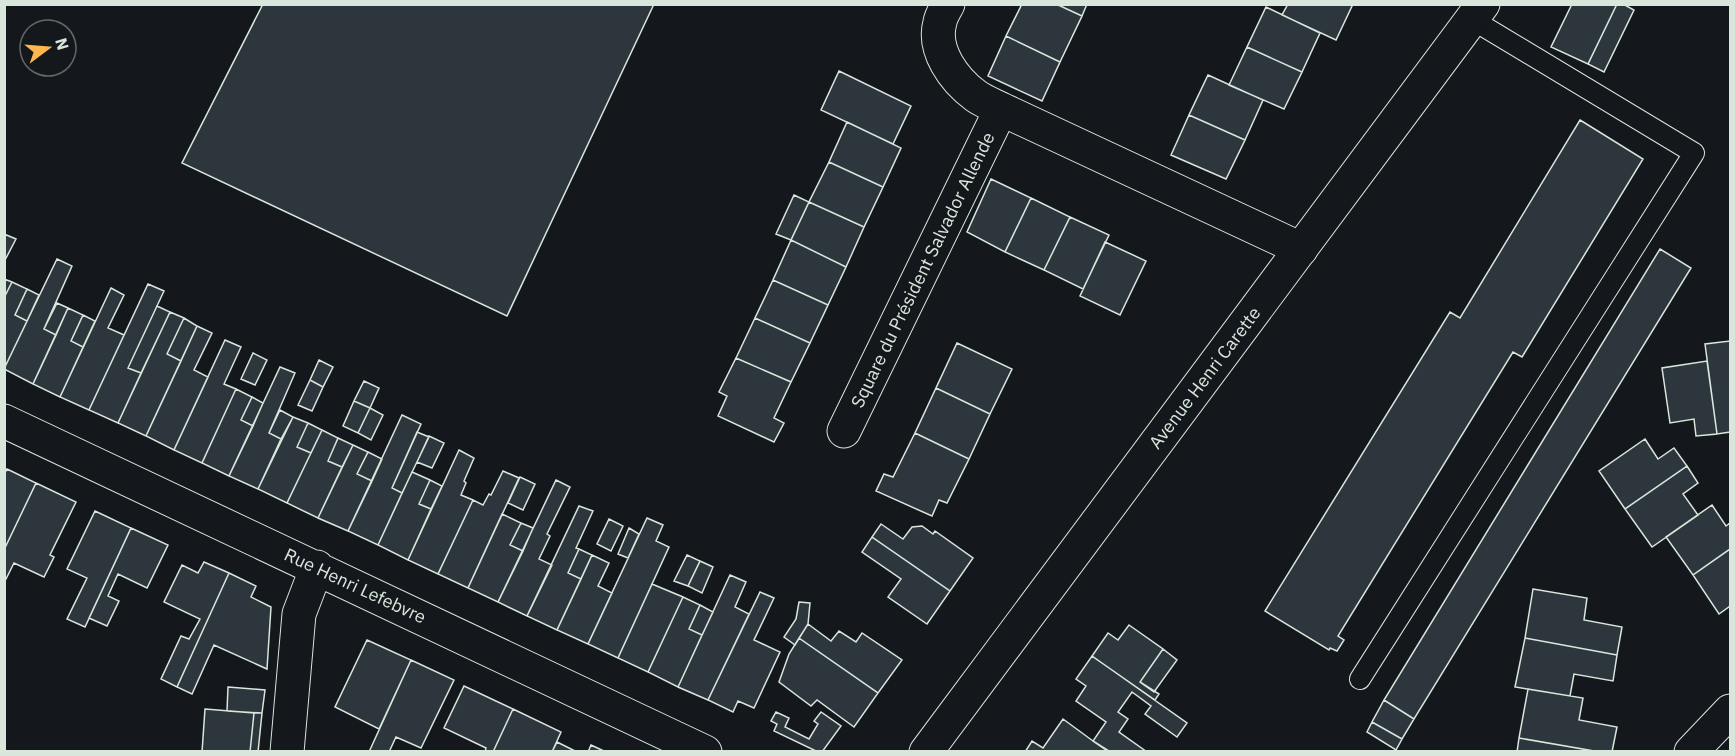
<svg xmlns="http://www.w3.org/2000/svg" width="1735" height="756" viewBox="0 0 1735 756" font-family="'IBM Plex Sans',sans-serif">
	<style>
		.building { fill: #2c363c; stroke: #d8e6dc; stroke-width: 1.5 }
		.lines { fill: none; stroke-linecap: round; stroke-linejoin: round }
		.service-casing { stroke: #d8e6dc; stroke-width: 22 }
		.minor-casing { stroke: #d8e6dc; stroke-width: 35 }
		.tertiary-casing { stroke: #d8e6dc; stroke-width: 35 }
		.service { stroke: #14181c; stroke-width: 20 }
		.minor { stroke: #14181c; stroke-width: 33 }
		.tertiary { stroke: #14181c; stroke-width: 33 }
		.labels { text-anchor: middle; stroke-width: 4.5; stroke-linejoin: round; paint-order: stroke }
		.street-label { font-size: 18px; fill: #d8e6dc; stroke: #14181c }
	</style>
	<rect width="100%" height="100%" fill="#14181c"/>
	<path class="building" d="M263 4H654L507 316 182 163Z
		M1022 4H1056L1082 16 1060 62 1006 36Z
		M1056 4H1087L1082 16Z
		M1288 4H1353L1336 40 1282 15Z
		M1572 4H1617L1588 64 1551 47Z
		M1617 4H1623L1634 10 1604 72 1588 64Z
		M1266 7 1320 33 1302 72 1247 47Z
		M1006 36 1060 62 1042 101 988 76Z
		M1247 47 1302 72 1284 109 1229 85Z
		M839 71 911 106 893 144 821 110Z
		M1208 75 1263 100 1245 140 1189 115Z
		M1189 115 1245 140 1226 179 1171 155Z
		M1580 120 1643 159 1522 357 1513 352 1338 636 1344 640 1337 651 1330 648 1329 650 1265 611 1450 312 1460 318Z
		M847 122 901 148 883 187 829 162Z
		M829 162 883 187 864 227 809 202Z
		M991 179 1031 198 1005 252 967 232Z
		M794 195 809 202 791 240 776 234Z
		M1031 198 1070 217 1044 270 1005 252Z
		M809 202 864 227 846 267 791 240Z
		M1070 217 1109 235 1083 289 1044 270Z
		M4 234 16 239 4 262Z
		M791 240 846 267 828 305 773 280Z
		M1105 242 1146 261 1120 315 1080 296Z
		M1660 249 1691 268 1414 719 1384 700Z
		M57 259 72 266 44 329 56 335 33 384 4 369Z
		M4 279 12 282 4 298Z
		M773 280 828 305 810 343 755 318Z
		M12 282 27 289 15 315 27 321 4 369V298Z
		M148 284 164 291 128 368 141 373 118 423 89 410Z
		M111 288 124 295 108 328 124 335 89 410 60 397Z
		M27 289 39 295 27 321 15 315Z
		M57 303 68 308 56 335 44 329Z
		M157 306 170 312 141 373 128 368Z
		M68 308 83 315 71 341 83 347 60 397 33 384Z
		M170 312 184 318 167 354 181 361 146 436 118 423Z
		M83 315 95 321 83 347 71 341Z
		M184 318 197 326 181 361 167 354Z
		M755 318 810 343 791 382 736 358Z
		M197 326 212 333 194 370 208 377 174 450 146 436Z
		M225 340 241 347 224 384 236 389 202 463 174 450Z
		M1730 341V432L1717 434 1705 344Z
		M957 343 1012 369 990 414 936 388Z
		M253 353 267 360 255 385 241 379Z
		M736 358 791 382 774 418 784 423 774 442 718 416 727 396 719 392Z
		M319 360 333 367 323 387 310 380Z
		M1707 361 1717 434 1696 436 1694 419 1670 423 1662 368Z
		M280 367 295 373 269 433 281 439 258 489 229 476Z
		M310 380 323 387 312 411 298 405Z
		M364 381 379 388 370 408 354 401Z
		M936 388 990 414 969 459 915 433Z
		M236 389 252 397 241 420 253 426 229 476 202 463Z
		M252 397 263 403 253 426 241 420Z
		M354 401 370 408 358 433 343 426Z
		M370 408 383 415 371 440 358 433Z
		M280 410 293 417 281 439 269 433Z
		M402 415 421 424 392 488 402 493 378 545 348 531Z
		M293 417 308 423 297 447 311 453 287 503 258 489Z
		M308 423 322 430 311 453 297 447Z
		M322 430 338 438 328 461 342 467 318 518 287 503Z
		M417 432 429 437 402 493 392 488Z
		M915 433 969 459 947 503 939 500 932 516 876 491 884 474 893 477Z
		M429 436 444 443 432 468 417 462Z
		M338 438 353 445 342 467 328 461Z
		M1645 439 1658 459 1674 448 1687 466 1625 509 1599 471Z
		M353 445 368 452 357 474 372 481 348 531 318 518Z
		M459 450 474 458 464 481 466 483 461 495 473 500 438 574 408 560Z
		M368 452 382 459 372 481 357 474Z
		M1687 466 1698 483 1683 494 1698 515 1652 547 1625 509Z
		M7 469 36 483 4 550V474Z
		M503 471 519 478 468 588 438 574 473 500 483 505 489 494 491 495Z
		M412 472 430 480 419 504 431 509 408 560 378 545Z
		M520 477 535 484 523 510 508 503Z
		M430 480 442 486 431 509 419 504Z
		M556 480 570 487 547 534 550 536 539 559 552 565 527 616 498 602Z
		M36 483 76 502 50 555 54 557 44 577 14 563 4 583V550Z
		M1712 505 1726 526 1730 523V549L1693 575 1666 537Z
		M579 506 593 511 576 548 579 549 568 573 581 579 557 630 527 616Z
		M95 511 131 528 85 627 67 619 87 578 67 569Z
		M502 514 521 523 510 545 523 551 498 602 468 588Z
		M647 518 663 525 656 541 669 547 618 658 588 644Z
		M609 519 623 526 611 551 597 544Z
		M521 523 533 528 523 551 510 545Z
		M881 524 903 539 912 527 922 526 933 534 935 531 973 558 950 591 872 537Z
		M131 528 168 545 147 588 118 574 108 596 119 601 107 626 89 618Z
		M629 528 639 534 628 558 618 554Z
		M872 537 950 591 927 624 888 597 901 579 862 552Z
		M579 549 592 555 581 579 568 573Z
		M1730 549V606L1719 614 1693 575Z
		M592 555 609 563 598 586 612 593 588 644 557 630Z
		M687 555 700 561 688 586 674 581Z
		M700 561 713 567 702 593 688 586Z
		M204 562 229 573 177 687 161 679 181 636 189 639 200 619 164 602 182 565 198 573Z
		M229 573 256 586 251 597 271 607 267 669 214 645 192 694 177 687Z
		M730 575 746 582 735 607 749 614 708 700 678 687Z
		M652 584 683 597 648 672 618 658Z
		M1533 589 1587 598 1584 620 1622 627 1617 655 1525 638Z
		M760 592 774 598 754 640 780 652 754 708 738 701 733 712 708 700Z
		M683 597 700 605 689 629 702 635 678 687 648 672Z
		M799 602 810 603 808 624 795 645 784 637 796 619Z
		M700 605 713 612 702 635 689 629Z
		M808 624 831 641 839 631 856 642 862 633 902 660 878 693 799 638Z
		M1129 625 1163 649 1140 682 1159 694 1155 700 1092 656 1108 633 1118 640Z
		M799 638 878 693 854 727 817 700 811 706 779 682 789 654Z
		M1525 638 1617 655 1613 681 1574 674 1570 696 1515 687Z
		M367 640 411 660 379 729 335 707Z
		M1163 649 1177 660 1154 692 1140 682Z
		M1092 656 1187 723 1177 737 1145 714 1151 706 1132 692 1118 712 1128 719 1119 732 1147 752H1109L1093 741 1106 722 1076 701 1086 686 1076 679Z
		M411 660 454 680 421 748 396 737 389 752H369Z
		M464 686 513 709 493 752H485L486 748 444 728Z
		M228 687 265 690 262 713 227 711Z
		M1528 689 1583 698 1579 720 1617 727 1612 752H1600L1519 738Z
		M1384 700 1414 719 1402 739 1372 722Z
		M205 709 254 713 250 752H202Z
		M513 709 561 732 552 752H493Z
		M776 712 789 718 785 727 809 739 818 724 814 721 821 712 841 726 822 752H818L774 731 777 724 771 721Z
		M254 713H262L258 752H250Z
		M1063 719 1093 741 1109 751 1025 752 1032 741 1043 748Z
		M1372 722 1402 739 1396 750 1367 732Z
		M1519 738 1600 752H1517Z
		M557 742 577 752H552Z
		M591 745 606 752H588Z"/>
	<g class="lines">
		<g class="service-casing">
			<path id="service" d="M1360 679 1694 153 1473 20"/>
		</g>
		<g class="minor-casing">
			<path id="minor" d="M1001 109 1301 249
				M4 421 705 752
				M844 431 1001 109C993 105 983 101 976 96 954 80 932 50 940 22 941 16 945 10 948 4
				M287 752 299 614 317 567
				M1691 752 1730 711"/>
		</g>
		<g class="tertiary-casing">
			<path id="tertiary" d="M926 752 1483 4"/>
		</g>
		<use href="#service" class="service"/>
		<use href="#minor" class="minor"/>
		<use href="#tertiary" class="tertiary"/>
	</g>
	<g class="labels">
		<g class="street-label">
			<text transform="translate(923 270) rotate(-64)" y="6">Square du Président Salvador Allende</text>
			<text transform="translate(1205 378) rotate(-53)" y="6">Avenue Henri Carette</text>
			<text transform="translate(355 586) rotate(25)" y="6">Rue Henri Lefebvre</text>
		</g>
	</g>
	<rect width="1735" height="756" fill="none" stroke="#d8e6dc" stroke-width="12"/>
	<g transform="translate(48 48) rotate(74)"><circle r="28" fill="#14181c" stroke="#626a69" stroke-width="1.5"/>
	<path d="M0-4.5L10 22L0 15L-10 22Z" fill="#ffb74d"/>
	<text y="-9" font-size="16" font-weight="bold" text-anchor="middle" fill="#d8e6dc">N</text>
	</g>
</svg>
